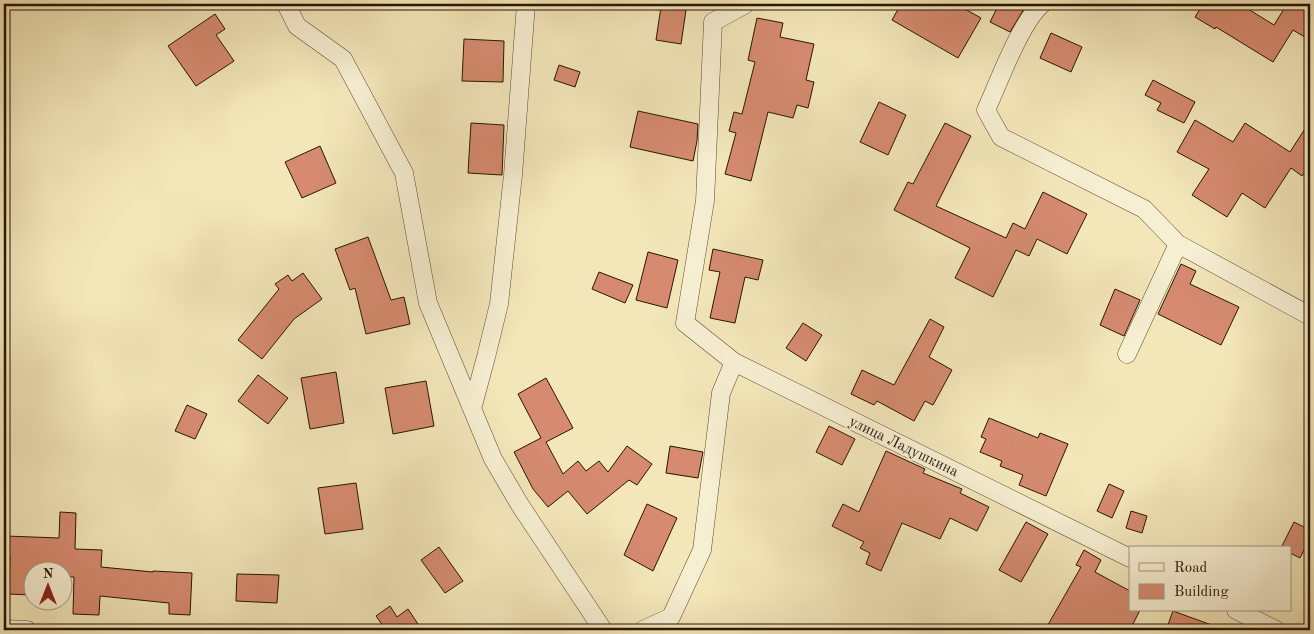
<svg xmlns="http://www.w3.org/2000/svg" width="1314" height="634" viewBox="0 0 1314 634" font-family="'Old Standard TT',serif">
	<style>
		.building { fill: #d68b70; stroke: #271500 }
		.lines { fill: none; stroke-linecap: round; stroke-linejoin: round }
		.minor-casing { stroke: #5a4a2e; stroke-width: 19 }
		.minor { stroke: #f7efd2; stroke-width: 18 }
		.labels { text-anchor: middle; stroke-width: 4; stroke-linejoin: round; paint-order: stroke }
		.street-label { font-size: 15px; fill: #271500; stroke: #f7efd2 }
	</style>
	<rect width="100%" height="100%" fill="#f3e7ba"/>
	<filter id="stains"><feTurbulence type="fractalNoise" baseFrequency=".004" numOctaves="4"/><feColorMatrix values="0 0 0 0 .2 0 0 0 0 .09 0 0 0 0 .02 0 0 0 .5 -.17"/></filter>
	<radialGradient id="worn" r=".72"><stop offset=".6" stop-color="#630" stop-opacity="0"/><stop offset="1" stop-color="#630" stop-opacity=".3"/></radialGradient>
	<path class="building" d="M901 4H956L981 18 958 58 892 20Z
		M999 4H1027L1010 32 990 22Z
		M1203 4H1240L1274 25 1287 4H1310V40L1293 30 1273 62 1216 27 1215 29 1195 17Z
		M661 7 686 10 681 44 656 40Z
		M215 14 225 29 216 35 234 61 196 86 168 46Z
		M757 18 783 23 780 37 814 44 806 80 814 82 808 108 797 105 793 118 768 112 751 181 725 174 736 133 729 131 734 112 742 114 755 62 748 60Z
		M1051 33 1082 47 1071 72 1040 58Z
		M464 39 504 41 503 82 462 81Z
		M559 65 580 72 575 87 554 80Z
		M1153 80 1195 102 1184 123 1157 110 1161 103 1145 95Z
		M879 102 906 115 888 155 860 142Z
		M638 111 698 124 697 141 693 161 630 147Z
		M1195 120 1233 142 1245 123 1290 152 1310 121V178L1304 173 1302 176 1291 168 1265 208 1242 193 1227 217 1192 195 1209 169 1177 152Z
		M471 123 504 125 502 175 468 173Z
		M945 123 971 136 936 206 1006 238 1013 223 1025 229 1043 192 1087 214 1067 254 1037 239 1029 256 1016 250 993 297 955 278 970 248 894 210 908 182 913 184Z
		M320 146 336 183 302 198 285 162Z
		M368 237 391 300 404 297 410 324 366 334 355 288 350 290 335 249Z
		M713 249 763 260 758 280 745 277 735 323 710 318 720 272 709 270Z
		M648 252 678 260 667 308 636 300Z
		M1181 264 1196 271 1190 284 1239 307 1221 345 1158 314Z
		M599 272 633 285 625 303 592 289Z
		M303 273 322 299 294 319 262 359 238 340 279 289 275 284 288 275 292 281Z
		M1115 289 1140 300 1124 336 1100 325Z
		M930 319 944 327 929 357 952 370 933 405 925 401 914 421 877 401 874 405 851 394 862 370 894 385Z
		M803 323 822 335 806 361 786 348Z
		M336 372 344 423 310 429 301 378Z
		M258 375 288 398 268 424 238 401Z
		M546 378 573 428 546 442 563 474 578 461 586 471 599 461 608 472 627 446 652 464 637 485 629 480 587 514 568 491 548 507 533 489 514 452 541 438 518 394Z
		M426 381 434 426 393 434 385 388Z
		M187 405 207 414 195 439 175 431Z
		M989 418 1038 438 1040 433 1068 444 1046 496 1019 485 1023 475 1000 466 1002 461 980 452 986 439 981 437Z
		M829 426 855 439 842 465 816 452Z
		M670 446 703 452 698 478 666 473Z
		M886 451 925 469 923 473 962 489 960 493 989 507 977 531 950 518 940 539 902 523 881 571 866 564 870 553 860 548 864 542 832 526 843 504 859 512Z
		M356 483 363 529 325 534 318 488Z
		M1109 484 1124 491 1112 518 1097 511Z
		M647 504 677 518 653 571 624 555Z
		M1131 511 1147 516 1142 533 1126 528Z
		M60 512 76 513 75 549 102 550 101 567 153 572V571L192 573 190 615 169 614V603L100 596 99 615 73 614 74 577H62V572H32V595L8 594 10 557 5 556 6 536 59 538Z
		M1026 522 1048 534 1021 582 999 570Z
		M1294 522 1310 530V538L1300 558 1290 553V548H1281Z
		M439 547 463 581 445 593 421 560Z
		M1084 550 1101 560 1095 572 1130 591V610H1140L1130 630H1045L1081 567 1076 565Z
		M237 574 279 575 277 603 236 601Z
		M390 606 397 617 408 609 422 630H377L383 626 376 616Z
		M1173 611 1220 628V630H1166Z"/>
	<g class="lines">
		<g class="minor-casing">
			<path id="minor" d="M286 4 297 26 343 59 404 173 428 303 493 459 520 505 603 630
				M744 4V5L713 22 705 201 685 323 734 362 1130 558
				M1042 4C1020 23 999 82 986 110L1001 137 1144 209 1178 244 1310 316
				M1127 354 1178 244
				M472 409 486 357 499 304 513 175 526 4
				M1236 610 1276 630
				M4 629 27 630
				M643 630 671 617 702 550 721 393 734 362"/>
		</g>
		<use href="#minor" class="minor"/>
	</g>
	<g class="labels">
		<g class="street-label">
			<text transform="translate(904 446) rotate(26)" y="5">улица Ладушкина</text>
		</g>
	</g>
	<rect width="1314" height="634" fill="none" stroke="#f3e7ba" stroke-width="20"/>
	<rect x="5" y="5" width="1304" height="624" fill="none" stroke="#271500" stroke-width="2.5"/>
	<rect x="10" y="10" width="1294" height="614" fill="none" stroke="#271500"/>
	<rect x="1129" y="546" width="162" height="65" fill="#f7efd2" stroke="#a4987e"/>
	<rect x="1139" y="563" width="25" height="8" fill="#f7efd2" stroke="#a4987e"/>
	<text x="1174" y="572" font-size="15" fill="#271500">Road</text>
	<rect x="1139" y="584" width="25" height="15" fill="#d68b70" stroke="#a4987e"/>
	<text x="1174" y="596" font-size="15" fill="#271500">Building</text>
	<g transform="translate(48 586)"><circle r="24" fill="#f7efd2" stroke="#a4987e"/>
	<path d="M0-4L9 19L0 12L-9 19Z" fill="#8f2418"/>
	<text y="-8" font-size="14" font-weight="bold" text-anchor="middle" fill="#271500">N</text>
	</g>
	<rect width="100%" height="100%" filter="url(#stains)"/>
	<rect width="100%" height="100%" fill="url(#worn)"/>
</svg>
